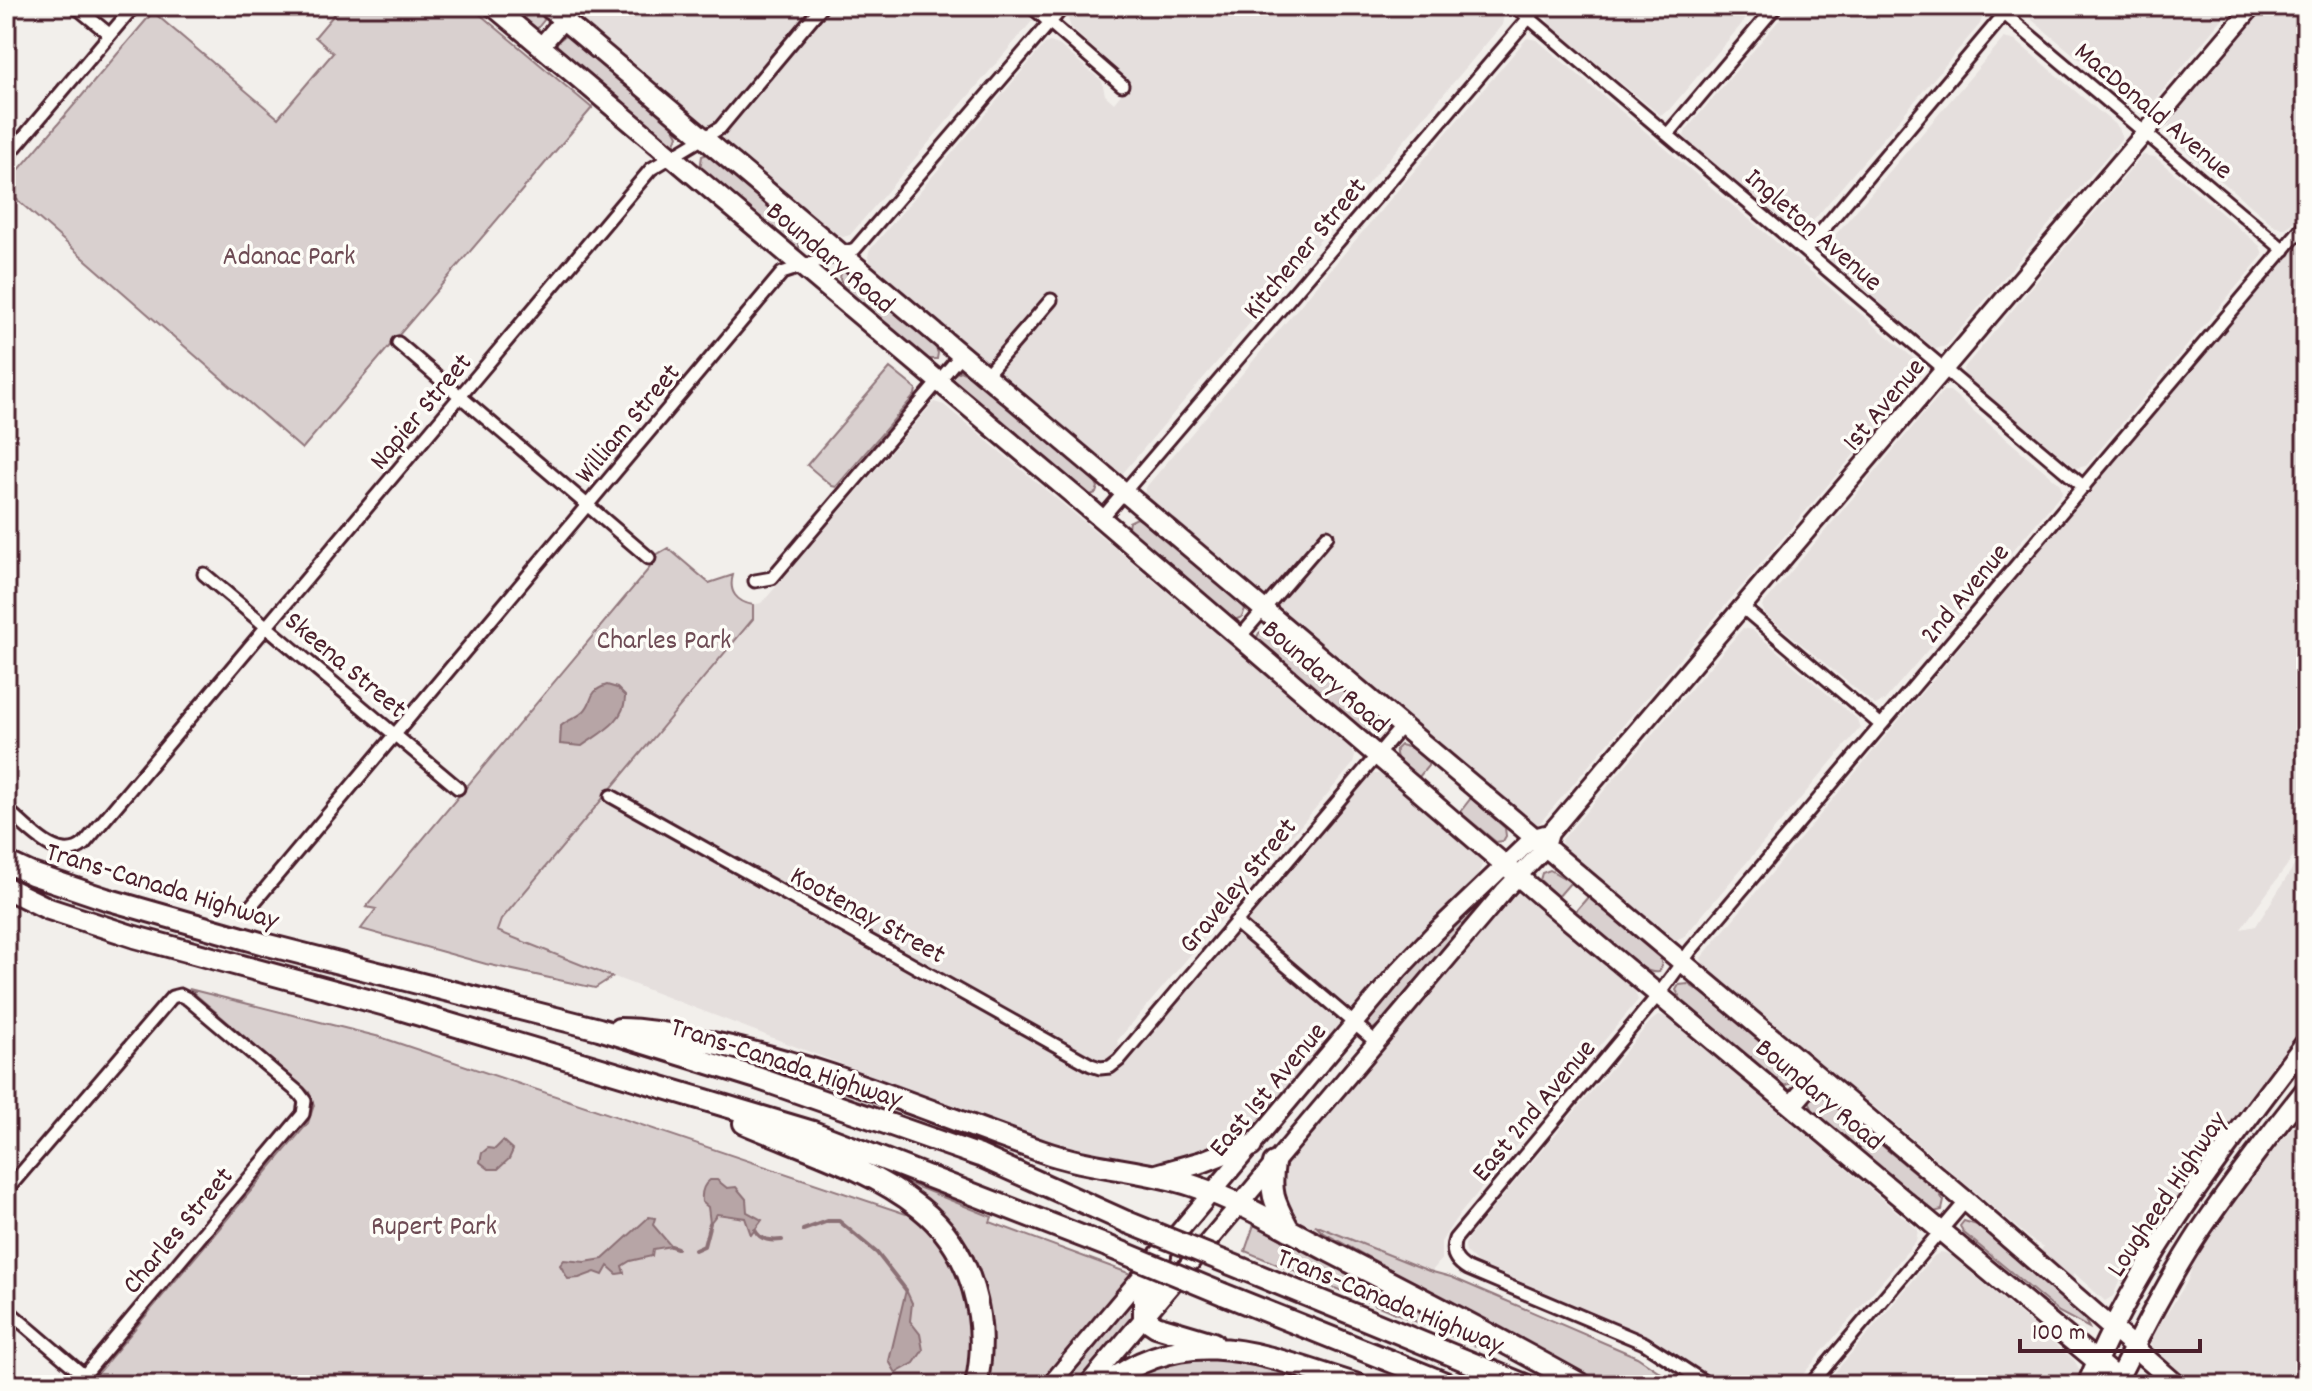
<svg xmlns="http://www.w3.org/2000/svg" width="2312" height="1391" viewBox="0 0 2312 1391" font-family="Dekko,sans-serif">
	<style>
		.built { fill: #e5dfdd }
		.green { fill: #d9d0cf; stroke: #92787d; stroke-width: 2 }
		.water { fill: #b7a5a6; stroke: #8b6f75; stroke-width: 2 }
		.lines { fill: none; stroke-linecap: round; stroke-linejoin: round }
		.stream { stroke: #8b6f75; stroke-width: 4 }
		.street-casing { stroke: #4a1f2b; stroke-width: 17 }
		.secondary-casing { stroke: #4a1f2b; stroke-width: 22 }
		.primary-casing { stroke: #4a1f2b; stroke-width: 24 }
		.highway-casing { stroke: #4a1f2b; stroke-width: 26 }
		.street { stroke: #fdfcf7; stroke-width: 11 }
		.secondary { stroke: #fdfcf7; stroke-width: 16 }
		.primary { stroke: #fdfcf7; stroke-width: 18 }
		.highway { stroke: #fdfcf7; stroke-width: 20 }
		.highway-bridge-casing { stroke: #4a1f2b; stroke-width: 26; stroke-linecap: butt }
		.highway-bridge { stroke: #fdfcf7; stroke-width: 20 }
		.labels { text-anchor: middle; stroke-width: 7; stroke-linejoin: round; paint-order: stroke }
		.street-label { font-size: 28px; fill: #4a1f2b; stroke: #fdfcf7 }
		.park-label { font-size: 28px; fill: #6e4b54; stroke: #fdfcf7 }
	</style>
	<rect width="100%" height="100%" fill="#f2efeb"/>
	<filter id="ink" filterUnits="userSpaceOnUse"><feTurbulence type="fractalNoise" baseFrequency=".0125" numOctaves="2"/><feDisplacementMap in="SourceGraphic" scale="16" xChannelSelector="R" yChannelSelector="G"/><feConvolveMatrix kernelMatrix="1 2 1 2 8 2 1 2 1" color-interpolation-filters="sRGB"/></filter>
	<g filter="url(#ink)">
		<path class="built" d="M565 6H1045L850 235 843 237 837 235Z
			M1077 6H1497L1504 14 1502 25 1123 473 1115 472 870 264 868 257 869 251 1045 44 1050 42 1059 45 1102 81 1105 95 1114 103 1131 82 1071 28 1068 19Z
			M1552 6H1757L1669 110 1660 115 1550 25 1546 16Z
			M1791 6H1975L1983 16 1980 24 1807 228 1798 232 1688 142 1684 136 1686 130Z
			M2029 6H2233L2150 106 2140 109 2032 20 2028 14Z
			M2267 6H2306V207L2290 225 2284 229 2275 226 2169 137 2167 131 2170 121Z
			M1527 38 1537 40 1919 363 1922 370 1919 378 1539 824 1531 823 1148 499 1144 493 1147 486Z
			M2004 38 2016 41 2119 128 2122 138 1946 346 1935 349 1828 259 1824 248Z
			M2143 155 2155 157 2260 246 2263 255 2086 466 2076 468 1964 375 1963 369Z
			M2306 231V839L2241 929 2256 926 2306 847V1024L2191 1179 2123 1290 2125 1283 2120 1280 2113 1296 2105 1301 2074 1273 2073 1278 2082 1289 2029 1244 2042 1250 2043 1246 2034 1242 1876 1108 1837 1082 1704 969 1701 958Z
			M1943 391H1950L2060 484 2062 493 1884 701 1875 705 1765 614 1762 606Z
			M934 402 944 405 1107 541 1351 748 1355 756 1353 764 1117 1041 1129 1062 1370 774H1381L1480 859 1482 865 1477 881 1402 952 1255 1126 1215 1152 1180 1163 1081 1156 492 930 753 619V605L761 603 768 596Z
			M1743 628 1752 630 1857 719 1860 728 1683 938 1672 941 1564 851 1561 841Z
			M1520 893 1633 987 1638 1000 1455 1220 1441 1242V1260L1419 1287 1291 1216 1284 1207 1279 1178 1293 1155 1508 898Z
			M1659 1015 1668 1017 1918 1230 1916 1241 1794 1385H1723L1642 1333 1477 1263 1466 1252 1465 1245 1468 1238 1651 1021Z
			M2306 1111V1385H2196L2153 1349 2150 1340 2187 1282 2197 1253 2256 1172Z
			M1941 1252 1949 1254 2074 1360 2081 1372 2077 1385H1824L1934 1256Z"/>
		<path class="green" d="M332 6H470L592 108 302 449 6 190V185L153 12 278 118 333 53 315 37 337 11Z
			M501 6H534L542 13 544 20 536 30 528 29Z
			M565 36 571 38 670 121 678 135 675 144 670 145 557 52V42Z
			M707 154 713 156 793 225 800 235 799 249 795 251 704 176 700 169 702 156Z
			M841 271H847L934 344 938 353 937 359H928L918 355 846 292 840 279Z
			M890 368 916 389 915 395 836 487 832 486 807 465Z
			M960 371 973 377 1095 481 1098 487 1096 493 1085 497 954 385 952 376Z
			M1137 518 1143 521 1242 604 1245 609 1242 617 1232 621 1127 532 1129 522Z
			M668 548 709 583 733 575C728 592 737 602 753 605V619L501 920 497 931 612 977 595 988 486 964 361 929 376 909 366 907 652 565 656 555Z
			M1268 628 1375 717 1381 725 1379 735 1374 737 1364 734 1260 645 1256 639 1259 633Z
			M1400 745 1412 748 1428 761V766L1419 777C1408 773 1394 762 1396 749Z
			M1471 798 1505 828 1506 836 1503 841 1496 842 1460 812Z
			M1550 870 1571 882 1558 897 1540 880 1542 873Z
			M1496 884 1381 1023 1373 1029 1370 1028 1367 1023 1425 953Z
			M1588 897 1660 958 1662 966 1659 972C1639 977 1592 927 1575 912Z
			M1688 984 1705 995 1793 1069 1796 1074 1795 1082 1784 1086 1776 1082 1683 1003 1676 990 1679 985Z
			M189 989 380 1037 906 1214 936 1209 901 1183 903 1181 992 1217 990 1222 1131 1274 1038 1385H105L95 1376 308 1123 314 1105 309 1092Z
			M1820 1094 1938 1192 1944 1201 1942 1210 1934 1212 1925 1208 1814 1114 1809 1100Z
			M1964 1221 1977 1225 2073 1307 2083 1316 2089 1328 2059 1312 1964 1233 1960 1226Z
			M1254 1225 1481 1344 1478 1347 1245 1251Z
			M1315 1225 1429 1271 1451 1277 1637 1357 1679 1385H1602L1322 1232Z
			M1132 1301 1134 1315 1075 1385H1063Z
			M1203 1354 1260 1364 1327 1385H1122L1164 1362Z"/>
		<path class="water" d="M607 685 617 688 625 696C626 721 600 733 582 746L560 744 561 726C567 720 575 719 583 712 595 701 586 692 607 685Z
			M503 1141 513 1150 509 1159 498 1169H489L480 1162 482 1153 488 1148 495 1149Z
			M710 1180H717L727 1188 736 1187 746 1199 747 1212 762 1220 751 1235 745 1218 717 1214 710 1223 708 1207 702 1202C701 1193 703 1185 710 1180Z
			M649 1217 655 1218 653 1225 671 1246 653 1249 652 1256 630 1261 622 1266 624 1273 617 1274 608 1266 603 1275 595 1272 579 1278 568 1279 560 1265 564 1260 585 1262 603 1259Z
			M906 1290 912 1303 910 1321 920 1334 923 1350 914 1363 896 1373 889 1361Z"/>
		<g class="lines">
			<path class="stream" d="M755 1230C760 1241 772 1241 782 1240
				M803 1230 828 1221H839L877 1253 906 1290
				M671 1246 677 1248
				M695 1250 704 1246 710 1223"/>
			<g class="street-casing">
				<path id="street" d="M75 6 109 34
					M1031 6 1122 85
					M1515 6 2084 487
					M1995 6 2284 250
					M1668 134 1776 6
					M6 158 134 6
					M1805 251 2011 6
					M398 343 649 558
					M985 376 1051 300
					M1102 518 1539 6
					M204 574 458 788
					M755 581 772 578 960 356
					M1742 607 1881 725
					M1240 637 1327 536
					M611 796 1091 1065 1100 1068 1110 1067 1119 1060 1401 727
					M6 809C26 825 58 866 84 844L651 169 720 128 822 6
					M251 906 782 273 855 249 1064 6
					M1235 922 1376 1042
					M6 1191 172 997 180 995 188 999 299 1093 305 1101 303 1114 76 1385
					M6 1309 95 1385
					M1709 1385 1644 1343 1468 1269C1456 1262 1450 1253 1455 1239L1659 994 1691 950 2306 223
					M1810 1385 1966 1201"/>
			</g>
			<g class="secondary-casing">
				<path id="secondary" d="M541 46 575 6
					M1050 1385 1399 970 1435 932 1534 837 1545 834
					M1087 1385 1505 890 1546 847 1550 833 2253 6"/>
			</g>
			<g class="primary-casing">
				<path id="primary" d="M493 6 1089 508 1563 915 2125 1385
					M547 6 1966 1201 2177 1385
					M1792 1105 1817 1076
					M2087 1385C2137 1259 2225 1149 2306 1042
					M2115 1385C2142 1331 2169 1278 2202 1228 2235 1180 2270 1134 2306 1089"/>
			</g>
			<g class="highway-casing">
				<path id="highway" d="M6 862 32 874 106 899 264 944 599 1029 757 1078 980 1156 1127 1222
					M6 888 49 909 135 937 393 1007 813 1132 1107 1246
					M619 1029C649 1029 678 1036 708 1042 824 1065 931 1113 1041 1151 1091 1169 1144 1169 1194 1186 1242 1202 1286 1229 1331 1252 1415 1295 1499 1338 1582 1385
					M744 1123C802 1148 870 1168 920 1208 973 1250 990 1322 976 1385
					M1274 1163C1269 1195 1275 1203 1289 1230
					M1156 1175 1202 1162 1235 1149 1251 1146
					M1160 1255 1155 1279 1144 1299V1318L1156 1326 1213 1343
					M1243 1269 1525 1385
					M1223 1294 1450 1385
					M1105 1385C1189 1319 1267 1357 1358 1385"/>
			</g>
			<use href="#street" class="street"/>
			<use href="#secondary" class="secondary"/>
			<use href="#primary" class="primary"/>
			<use href="#highway" class="highway"/>
			<g class="highway-bridge-casing">
				<path id="highway-bridge" d="M1127 1222 1243 1269
					M1107 1246 1223 1294"/>
			</g>
			<use href="#highway-bridge" class="highway-bridge"/>
		</g>
	</g>
	<g class="labels">
		<g class="street-label">
			<text transform="translate(2155 109) rotate(40)" y="10">MacDonald Avenue</text>
			<text transform="translate(1815 228) rotate(41)" y="10">Ingleton Avenue</text>
			<text transform="translate(1303 247) rotate(-50)" y="10">Kitchener Street</text>
			<text transform="translate(832 256) rotate(40)" y="10">Boundary Road</text>
			<text transform="translate(1882 403) rotate(-50)" y="10">1st Avenue</text>
			<text transform="translate(419 410) rotate(-50)" y="10">Napier Street</text>
			<text transform="translate(626 422) rotate(-50)" y="10">William Street</text>
			<text transform="translate(1963 592) rotate(-50)" y="10">2nd Avenue</text>
			<text transform="translate(347 663) rotate(40)" y="10">Skeena Street</text>
			<text transform="translate(1327 675) rotate(41)" y="10">Boundary Road</text>
			<text transform="translate(163 884) rotate(17)" y="10">Trans-Canada Highway</text>
			<text transform="translate(1236 884) rotate(-50)" y="10">Graveley Street</text>
			<text transform="translate(869 913) rotate(29)" y="10">Kootenay Street</text>
			<text transform="translate(787 1061) rotate(18)" y="10">Trans-Canada Highway</text>
			<text transform="translate(1266 1088) rotate(-50)" y="10">East 1st Avenue</text>
			<text transform="translate(1821 1093) rotate(40)" y="10">Boundary Road</text>
			<text transform="translate(1532 1109) rotate(-50)" y="10">East 2nd Avenue</text>
			<text transform="translate(2165 1193) rotate(-56)" y="10">Lougheed Highway</text>
			<text transform="translate(176 1229) rotate(-50)" y="10">Charles Street</text>
			<text transform="translate(1391 1299) rotate(22)" y="10">Trans-Canada Highway</text>
		</g>
		<g class="park-label">
			<text x="289" y="264">Adanac Park</text>
			<text x="664" y="648">Charles Park</text>
			<text x="434" y="1234">Rupert Park</text>
		</g>
	</g>
	<rect width="2312" height="1391" fill="none" stroke="#fdfcf7" stroke-width="32"/>
	<rect x="16" y="16" width="2280" height="1359" fill="none" stroke="#4a1f2b" stroke-width="3" filter="url(#ink)"/>
	<path d="M2020 1339v12h180v-12" fill="none" stroke="#4a1f2b" stroke-width="4"/>
	<text x="2032" y="1339" font-size="24" fill="#4a1f2b" stroke="#fdfcf7" stroke-width="6" paint-order="stroke">100 m</text>
</svg>
